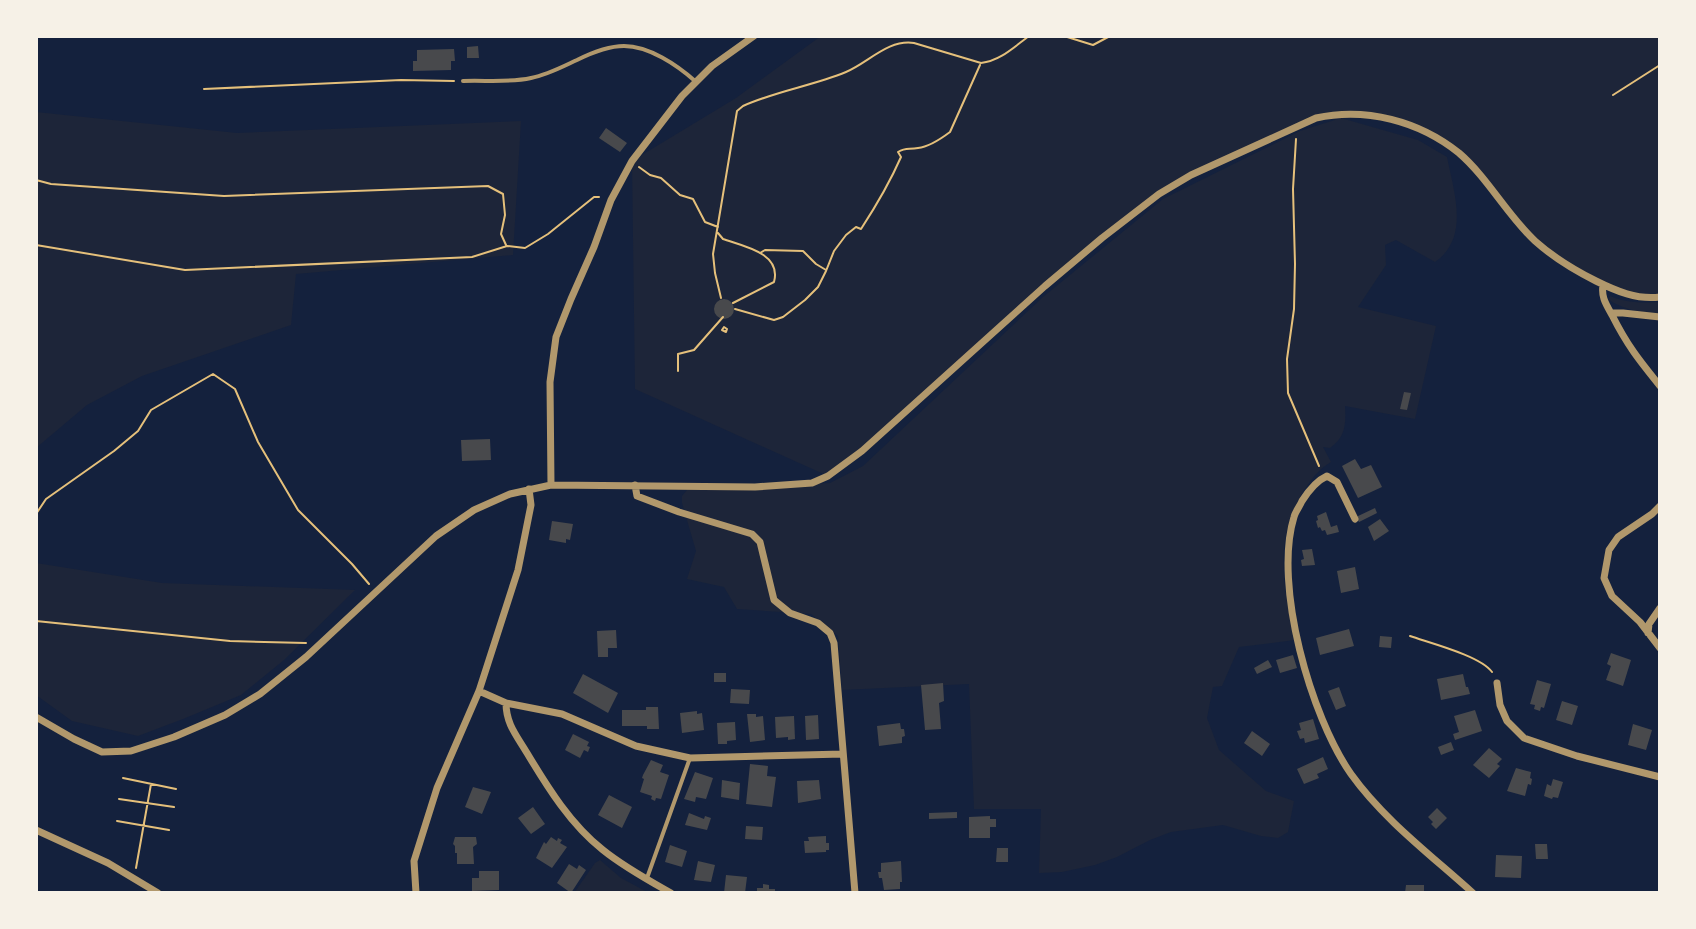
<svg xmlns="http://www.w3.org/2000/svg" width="1696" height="929" viewBox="0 0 1696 929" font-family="'IBM Plex Serif',serif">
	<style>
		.green { fill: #1d2539 }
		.building { fill: #48494c }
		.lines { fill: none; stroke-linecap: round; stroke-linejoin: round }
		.path { stroke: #e5c07b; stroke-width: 2 }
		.service { stroke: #b1986c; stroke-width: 4 }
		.minor { stroke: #b1986c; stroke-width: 7 }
	</style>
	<rect width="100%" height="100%" fill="#14213d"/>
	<path class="green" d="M821 36H1660V297L1621 292 1548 252 1459 153 1401 121 1336 113 1296 126 1191 175 1102 238 862 451 828 476 635 389 632 161 736 98Z
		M36 112 237 133 521 121 513 255 296 274 291 325 142 376 87 405 36 448Z
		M1341 118 1418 140 1447 157C1454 192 1470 238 1435 262L1396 240 1385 245 1386 265 1358 307 1436 326 1415 419 1345 406C1346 423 1346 437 1330 448L1323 447 1331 462C1319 469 1313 477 1305 489 1273 537 1283 587 1295 640L1239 647 1222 686 1213 687 1207 718 1219 750 1266 791 1294 801 1288 832 1278 838 1261 836 1223 825 1171 832 1150 840 1117 857 1095 865 1062 872 1039 873 1041 809H974L969 684 842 690 838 636 811 614 737 609 724 587 687 579 696 551 682 503V496L687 490 830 483 863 466 1043 297 1163 199 1300 131Z
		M1610 296C1627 303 1642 303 1660 302V314C1642 313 1625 310 1609 300Z
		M36 563 162 583 355 590 284 660 241 695 183 719 138 736 72 721 36 695Z
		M600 860 621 878 649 893H574L595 863Z"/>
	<path class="building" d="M478 46 479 58H467V47Z
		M454 49 455 61H451V70L413 71V61H417V50Z
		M606 128 627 143 620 152 599 138Z
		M714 309a10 10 0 1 1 20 0a10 10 0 1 1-20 0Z
		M1404 392 1411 393 1407 410 1400 409Z
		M490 439 491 460 462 461 461 440Z
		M1355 459 1361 469 1371 465 1382 487 1358 498 1342 466Z
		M1375 508 1377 513 1359 522 1356 517Z
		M1326 512 1331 527 1337 525 1339 532 1327 535 1325 530 1322 531 1320 527 1318 528 1316 521 1318 520 1317 516Z
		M1380 519 1389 531 1374 541 1368 527Z
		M552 521 573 524 570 540 566 539V543L549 540Z
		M1312 549 1315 565 1302 566 1301 560 1304 559 1302 550Z
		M1355 567 1359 589 1341 593 1337 571Z
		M1349 629 1354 646 1320 655 1316 638Z
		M616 630 617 648H608V657H598L597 631Z
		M1380 636 1392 637 1391 648 1379 647Z
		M1611 653 1631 660 1623 686 1606 680 1611 666 1607 664Z
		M1293 655 1297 668 1280 673 1276 660Z
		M1268 660 1272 667 1257 674 1254 668Z
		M714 673H726V682H714Z
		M583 674 618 693 608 713 573 693Z
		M1463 674 1466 687H1468L1470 694 1441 700 1437 679Z
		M1537 680 1551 684 1544 708 1541 707 1540 711 1534 709 1535 705 1530 704Z
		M943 683 944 701 939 703 941 729 925 730 921 685Z
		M1339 687 1346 706 1336 710 1328 691Z
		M731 689 750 690 749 704 730 703Z
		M1562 701 1578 706 1572 725 1556 720Z
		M646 707H658L659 729H647V726H622V710H646Z
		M1475 710 1482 731 1455 740 1453 734 1459 732 1454 716Z
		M697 711V714L702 713 704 730 682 733 680 713Z
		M747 714H756V717L763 716 765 740 750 742Z
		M818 715 819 739 806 740 805 716Z
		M794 716 795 739 788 740V737L776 738 775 717Z
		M1313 719 1319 739 1305 743 1304 738 1300 739 1297 731 1301 730 1299 723Z
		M735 722 736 740 727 741V744H718L717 723Z
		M900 723 901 729H904L905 736 902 737V743L879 746 877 726Z
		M1633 724 1652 730 1646 750 1628 745Z
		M1252 731 1270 744 1262 756 1244 743Z
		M573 734 589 742 587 746 590 747 588 752 584 750 580 758 565 750Z
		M1451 742 1454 750 1441 755 1438 747Z
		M1489 748 1502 759 1497 764 1500 766 1489 778 1473 765Z
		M1323 757 1328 769 1317 774 1319 778 1304 784 1297 769Z
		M651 760 663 765 660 772 669 775 661 799 656 798 655 801 651 799 652 796 640 792 644 779 642 778 643 775Z
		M750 764 768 766 767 776 776 777 772 807 746 804Z
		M1516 768 1531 772 1530 778 1532 779 1531 785 1528 784 1525 796 1507 791Z
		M695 772 713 778 706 799 696 797 695 802 684 799Z
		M1553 779 1563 782 1558 798 1553 797 1552 799 1544 796 1547 784 1551 786Z
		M722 780 740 783 739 800 721 797Z
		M819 780 821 799 798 803 797 781Z
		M473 787 491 792 482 814 465 807Z
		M609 795 632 807 622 828 598 815Z
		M533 807 545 824 531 834 518 818Z
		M1437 808 1447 818 1436 829 1431 824 1433 822 1428 817Z
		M957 812V818L929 819V813Z
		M689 813 704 819 705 816 711 818 707 830 685 825Z
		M990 816V819H996V827H990V838H969V817Z
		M746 826 763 827 762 840 745 839Z
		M826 836V843H829V850H826V852L805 853 804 841H809L808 837Z
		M455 837H476L477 844 473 847 474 864H457V853H455V846L453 844Z
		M551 837 557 841 558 838 562 840 560 843 567 847 552 868 536 858 544 842 546 844Z
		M1535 844H1547L1548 859H1536Z
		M670 845 687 851 682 867 665 862Z
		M997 848H1008V862H996Z
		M1496 855 1522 856 1521 878 1495 877Z
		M698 861 715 865 711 882 694 880Z
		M901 861 902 882H900V889L884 890 882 878H879L878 872H881V863Z
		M569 864 577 869 579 865 586 870 571 893 557 883Z
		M479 871H499V890L472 891V878H479Z
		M726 875 747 877 745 893H724Z
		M763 884 769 885V889H775V893H757V888H763Z
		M1406 885H1424V893H1405Z"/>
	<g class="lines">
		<path class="path" d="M1064 36 1093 45 1110 36
			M1660 36V47
			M1660 85V87
			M204 89 401 80 454 81
			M1613 95 1660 65
			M1296 139 1293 189 1295 264 1294 309 1287 359 1288 393 1319 466
			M639 167 650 175 661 178 680 195 693 199 705 222 718 227
			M36 180 51 184 224 196 488 186 503 194 505 215 501 234 506 245
			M718 233 723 239C743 246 782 253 774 282L733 303
			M36 245 185 270 472 257 507 246 525 248 548 234 594 197H599
			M760 253 765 250 803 251 816 264 826 270
			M721 298 715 273 713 254 737 111 743 106C776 91 812 86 846 72 868 63 888 39 914 43L981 63C1000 61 1014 47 1029 36
			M735 309 774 320 783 317 805 300 818 287 826 271 834 251 846 235 856 227 861 229C876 206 890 182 901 157L898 152C906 147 909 150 918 148 928 147 942 138 950 132L980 65
			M724 327 727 329 726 332 722 330Z
			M678 371V354L694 350 723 317
			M36 514 46 499 114 451 138 431 151 410 213 374 235 389 258 442 298 510 352 564 369 584
			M36 621 230 641 306 643
			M1410 636C1430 643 1481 656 1492 672
			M123 778 176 789
			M119 799 174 807
			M117 821 169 830
			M136 868 151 784"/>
		<path class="service" d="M463 81C485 80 509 83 531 78 547 75 562 67 577 60 591 53 608 46 624 46 649 46 677 65 695 81
			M647 878 690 758"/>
		<path class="minor" d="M1603 285C1601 297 1606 304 1612 315 1627 345 1639 360 1660 386
			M1611 313H1623L1660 317
			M551 485 550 382 556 337 571 299 594 247 611 200 632 161 682 96 712 66 754 36
			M635 485 637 496 679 512 752 534 760 542 774 600 790 613 818 623 830 633 834 643 855 893
			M1660 506 1652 514 1618 537 1609 550 1604 578 1612 596 1640 622 1660 648
			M1355 519 1337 482 1327 476C1316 481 1309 490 1302 501 1300 506 1295 512 1294 517 1273 585 1311 717 1351 774 1384 820 1431 855 1473 893
			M1648 633 1649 624 1660 608
			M1497 683 1500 705 1507 721 1524 738 1577 756 1660 777
			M479 691 506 703 562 714 636 746 690 758 843 754
			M506 703C506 724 517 736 527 753 548 788 571 825 603 850 624 867 648 880 671 893
			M36 717 74 739 102 752 131 751 174 737 225 715 260 694 306 657 436 536 474 510 510 494 551 485 755 487 812 483 828 476 862 451 1045 286 1102 238 1159 194 1191 175 1316 118C1366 107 1419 121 1459 153 1488 178 1507 215 1535 241 1554 258 1574 270 1596 281 1616 291 1637 300 1660 297
			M36 830 108 863 158 893
			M416 893 414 861 437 788 479 691 518 570 531 505 529 489"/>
	</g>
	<rect width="1696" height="929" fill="none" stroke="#f6f1e7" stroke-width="76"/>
</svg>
